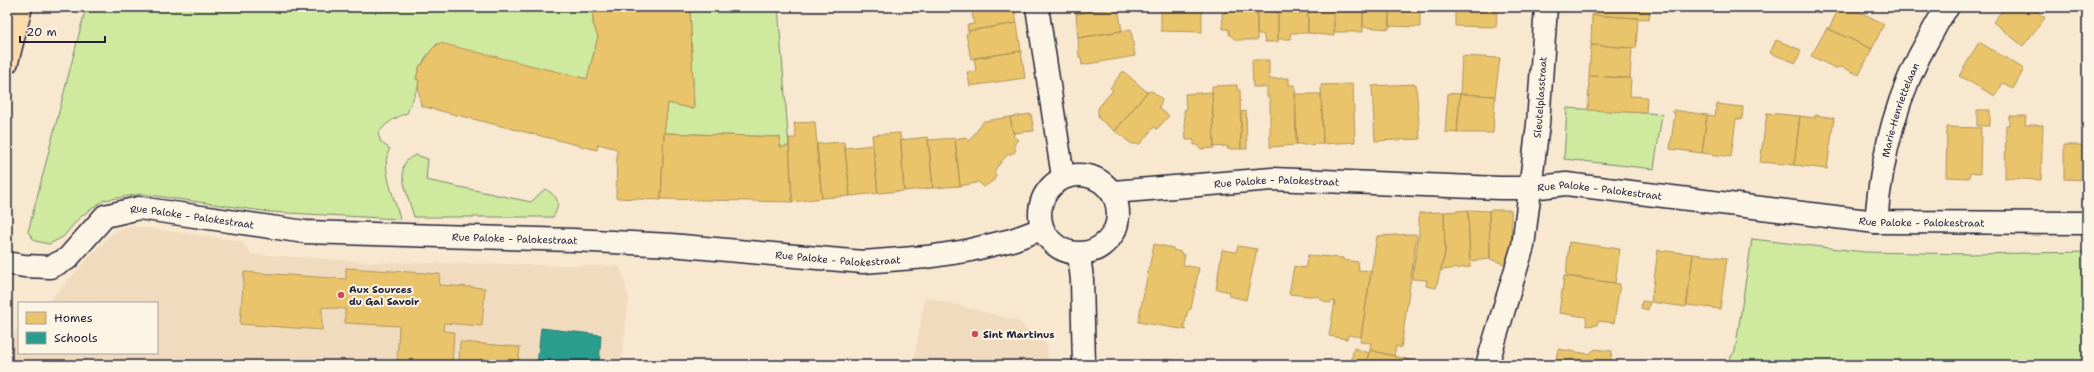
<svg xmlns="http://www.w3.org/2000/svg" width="2094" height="372" viewBox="0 0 2094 372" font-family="'Shantell Sans',sans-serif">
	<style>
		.built { fill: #f1dbbe }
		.green { fill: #cfe99f; stroke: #78866d }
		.homes { fill: #e9c46a; stroke: #ad935c }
		.schools { fill: #2a9d8f; stroke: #287876 }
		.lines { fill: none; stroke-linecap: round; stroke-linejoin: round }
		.minor-casing { stroke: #22223b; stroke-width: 25 }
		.primary-casing { stroke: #22223b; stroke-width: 25 }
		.minor { stroke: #fcf5e5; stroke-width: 22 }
		.primary { stroke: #fddcac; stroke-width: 22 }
		.poi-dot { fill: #d1495b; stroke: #fcf5e5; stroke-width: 1.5 }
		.labels { text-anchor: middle; stroke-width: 4; stroke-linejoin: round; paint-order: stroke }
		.street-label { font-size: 10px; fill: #22223b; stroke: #fcf5e5 }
		.poi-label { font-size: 10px; font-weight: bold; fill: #22223b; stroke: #fcf5e5; text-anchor: start }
	</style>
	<rect width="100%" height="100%" fill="#f8e8d0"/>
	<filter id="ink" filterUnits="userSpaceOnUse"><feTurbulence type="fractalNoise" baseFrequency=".025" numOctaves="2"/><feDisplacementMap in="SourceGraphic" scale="8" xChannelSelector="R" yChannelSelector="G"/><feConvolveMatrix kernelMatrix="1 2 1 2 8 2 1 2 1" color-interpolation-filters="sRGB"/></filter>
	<g filter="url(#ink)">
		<path class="built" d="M131 226 242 241 251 254 370 262 620 266 629 299 621 365H7V340L19 329V353H157V303H47L110 235 124 227Z
			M925 297 1016 320 1048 347V365H913Z"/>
		<path class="green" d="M86 7H593V23L598 37 587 79 437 44 425 58 422 65H420L416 79 419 80 418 87 407 113C395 118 385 123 378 134L381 142 390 149C379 164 396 202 400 219L270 212 142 194 104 200 79 218 63 237 49 244 35 241 28 232Z
			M690 7H778L789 146 780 147V137L664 133 668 103 694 109Z
			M1567 108 1662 114 1654 169 1564 159Z
			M416 155 428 159 426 180 531 202 545 189C559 197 561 203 553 217H414C411 206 399 175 404 165 406 160 411 157 416 155Z
			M1752 239 1865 252 1971 254 2087 252V365H1725L1735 351Z"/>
		<path class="homes" d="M593 7H690L694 109 668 103 664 133 661 200 616 198 617 149 598 144 597 150 421 106 418 87 419 80 416 79 420 65H422L432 49 440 43 587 79 598 37 593 23Z
			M971 7H1014L1017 23 968 31 967 25 974 24Z
			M1074 7H1119L1076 14Z
			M1161 7H1202V32L1161 31Z
			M1225 7H1257V40H1236L1229 34V29H1223L1222 13H1225Z
			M1257 7H1278V42H1265L1263 34H1257Z
			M1278 7H1308V33H1290L1291 39H1278Z
			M1308 7H1334V36L1308 33Z
			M1334 7H1363V32H1334Z
			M1363 7H1389V29L1363 27Z
			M1389 7H1420V27L1389 26Z
			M1455 7H1497L1496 27 1455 26Z
			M1593 7H1650L1649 19 1592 15Z
			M1839 7H1850L1884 24 1872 49 1827 28 1830 27Z
			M2005 7H2032L2045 18 2023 46 1993 22Z
			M1118 8 1122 31 1078 38 1076 14Z
			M1592 15 1638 18 1636 48 1591 45Z
			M1017 23 1021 51 971 59 966 34 969 33 968 31Z
			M1827 28 1872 49 1859 75 1842 67 1835 68 1811 56Z
			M1131 29 1135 56 1082 65 1081 58 1079 57 1078 38Z
			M1776 40 1801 50 1796 63 1770 53Z
			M1979 42 2024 69 2013 89 2003 83 1995 96 1959 76Z
			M1591 45 1632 48 1630 78 1589 76Z
			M1021 51 1025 78 970 86 967 72 976 71 974 58Z
			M1462 56 1500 58 1495 96 1460 94Z
			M1252 60H1269V79L1289 78V85H1295L1297 145 1270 147V97H1267V87H1253Z
			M1123 71 1147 92 1115 131 1098 118V108L1113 90 1110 88Z
			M1589 76 1631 78 1630 96 1647 97 1646 113 1588 110Z
			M1353 84 1355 142 1323 144 1321 85Z
			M1416 84 1420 139 1375 141 1372 86Z
			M1237 85V90H1240L1241 149H1227L1228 146 1214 147 1212 86Z
			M1152 91 1162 99 1159 108 1169 116 1157 129 1154 127 1140 144H1132L1115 131 1147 92Z
			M1212 92 1214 148 1200 149 1197 145H1194V140H1186L1184 110H1186L1185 94Z
			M1448 93 1460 94 1457 133 1445 132Z
			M1295 94H1321L1323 144 1303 145 1296 143Z
			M1460 94 1495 96 1493 133H1457Z
			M1717 104 1743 107 1742 119H1736L1731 157 1702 153 1707 115 1715 116Z
			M1673 110 1707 115 1702 153 1670 149 1675 113H1673Z
			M1977 110H1990V126H1977Z
			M1246 111 1247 149H1241V112Z
			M1767 113 1800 116 1794 165 1760 162Z
			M1031 114 1034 131 1013 133 1010 117Z
			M1815 115 1834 118 1827 169 1794 165 1800 116 1815 118Z
			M2009 116H2026L2025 125H2043L2041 180 2005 178 2006 125H2009Z
			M1010 117 1013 133H1015L1013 136 1018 140 1015 143V152L1006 156 994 171 996 175 994 180 984 187 977 181 976 183 960 186 955 139 965 137 969 141 984 121Z
			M815 122 822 198 792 202 789 138H796L794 123Z
			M1947 127 1981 128 1980 174 1970 173 1969 178 1946 177Z
			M664 133 780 137V147L789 146 792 202 661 199Z
			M900 133 904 191 878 193 872 135Z
			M928 137 933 188 904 191 901 140Z
			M955 138 960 186 933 188 928 140Z
			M844 142 850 196 822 198 816 144Z
			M873 145 878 193 850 196 845 148Z
			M2064 145H2087V180L2064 179Z
			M1468 210 1470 267 1441 270 1445 253 1444 212Z
			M1468 210 1489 211 1490 259 1470 261Z
			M1490 210H1511L1512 247 1504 264 1490 259 1489 211Z
			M1444 212 1445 253 1436 288 1426 286 1427 280 1412 279 1419 234V213Z
			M1414 234 1417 235 1401 348 1396 346 1394 356 1370 350 1371 343 1360 342 1377 236Z
			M1569 242 1620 249 1615 283 1566 276Z
			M1154 244 1173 248V250L1181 252V254L1185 255 1183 265 1199 268 1191 309 1188 310 1184 327 1187 330 1138 322Z
			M1238 246 1257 249 1246 300 1229 296 1230 292 1216 289 1222 250 1236 252Z
			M1658 250 1693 254 1686 307 1651 302Z
			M1693 254 1727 258 1720 309 1687 305Z
			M1308 255 1343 258V260L1358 262 1359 270 1371 271 1361 337 1348 335 1347 339 1329 336 1335 301 1328 303 1322 300 1319 297 1289 294 1294 266 1305 268Z
			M346 268 440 274 439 285 485 288 482 326 444 323 443 331 454 332 452 365H397L399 326 345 323V309L322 307V330L240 324 244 272 346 279Z
			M1564 276 1620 284 1614 323 1598 321 1597 325 1587 326 1586 317 1559 313Z
			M1642 301 1650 302 1648 310 1641 308Z
			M460 342 520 347 518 365H459Z
			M1354 348 1369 353 1365 365H1350Z
			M1558 349 1589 354 1595 349 1612 351 1610 365H1555Z
			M1370 350 1430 365H1365Z
			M1165 359 1185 362V365H1144L1145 360 1164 363Z"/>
		<path class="schools" d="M541 328 601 335 599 365H537Z"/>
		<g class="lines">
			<g class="minor-casing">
				<g id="minor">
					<path d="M1037 7 1063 177"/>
					<circle cx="1079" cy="214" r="39"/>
					<path id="s1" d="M1113 192 1272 179 1500 188H1530L1566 184 1876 222 2087 223"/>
					<path id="s2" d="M1876 222C1881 157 1896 95 1929 38 1935 28 1940 16 1948 7"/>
					<path d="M1079 254 1082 280 1084 365"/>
					<path id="s3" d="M7 263 24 266 50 267 67 259 105 216 139 208 305 232 573 240 671 245 863 262 927 257 966 251 1012 240 1042 229"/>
					<path id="s4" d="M1487 365 1523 246 1538 124 1546 7"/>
				</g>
			</g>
			<g class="primary-casing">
				<path id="primary" d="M7 62 21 7"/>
			</g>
			<use href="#minor" class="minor"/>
			<use href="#primary" class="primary"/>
		</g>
	</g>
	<g class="poi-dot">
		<circle cx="341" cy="295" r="4"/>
		<circle cx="975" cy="334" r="4"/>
	</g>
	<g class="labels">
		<g class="street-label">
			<text dy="4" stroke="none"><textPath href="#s4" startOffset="274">Sleutelplasstraat</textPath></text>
			<text dy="4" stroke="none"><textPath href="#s2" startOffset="115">Marie-Henriettelaan</textPath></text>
			<text dy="4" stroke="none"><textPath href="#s1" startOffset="164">Rue Paloke - Palokestraat</textPath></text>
			<text dy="4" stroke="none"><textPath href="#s1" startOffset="488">Rue Paloke - Palokestraat</textPath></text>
			<text dy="4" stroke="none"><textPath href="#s3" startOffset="208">Rue Paloke - Palokestraat</textPath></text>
			<text dy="4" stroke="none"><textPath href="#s1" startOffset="812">Rue Paloke - Palokestraat</textPath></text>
			<text dy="4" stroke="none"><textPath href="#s3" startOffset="532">Rue Paloke - Palokestraat</textPath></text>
			<text dy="4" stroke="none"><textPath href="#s3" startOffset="856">Rue Paloke - Palokestraat</textPath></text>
		</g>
		<g class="poi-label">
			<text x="349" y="293">Aux Sources<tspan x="349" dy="12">du Gai Savoir</tspan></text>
			<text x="983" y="338">Sint Martinus</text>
		</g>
	</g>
	<rect width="2094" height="372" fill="none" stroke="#fcf5e5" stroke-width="24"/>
	<rect x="12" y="12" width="2070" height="348" fill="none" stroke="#22223b" stroke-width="1.5" filter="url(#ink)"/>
	<rect x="18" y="302" width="140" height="52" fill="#fcf5e5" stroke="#a5a1a1"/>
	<rect x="26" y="312" width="20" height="12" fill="#e9c46a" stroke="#a5a1a1"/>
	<text x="54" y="322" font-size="12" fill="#22223b">Homes</text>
	<rect x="26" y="332" width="20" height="12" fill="#2a9d8f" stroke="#a5a1a1"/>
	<text x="54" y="342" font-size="12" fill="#22223b">Schools</text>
	<path d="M20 36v6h85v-6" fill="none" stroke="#22223b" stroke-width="2"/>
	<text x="26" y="36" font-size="12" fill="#22223b" stroke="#fcf5e5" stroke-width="3" paint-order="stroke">20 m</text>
</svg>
